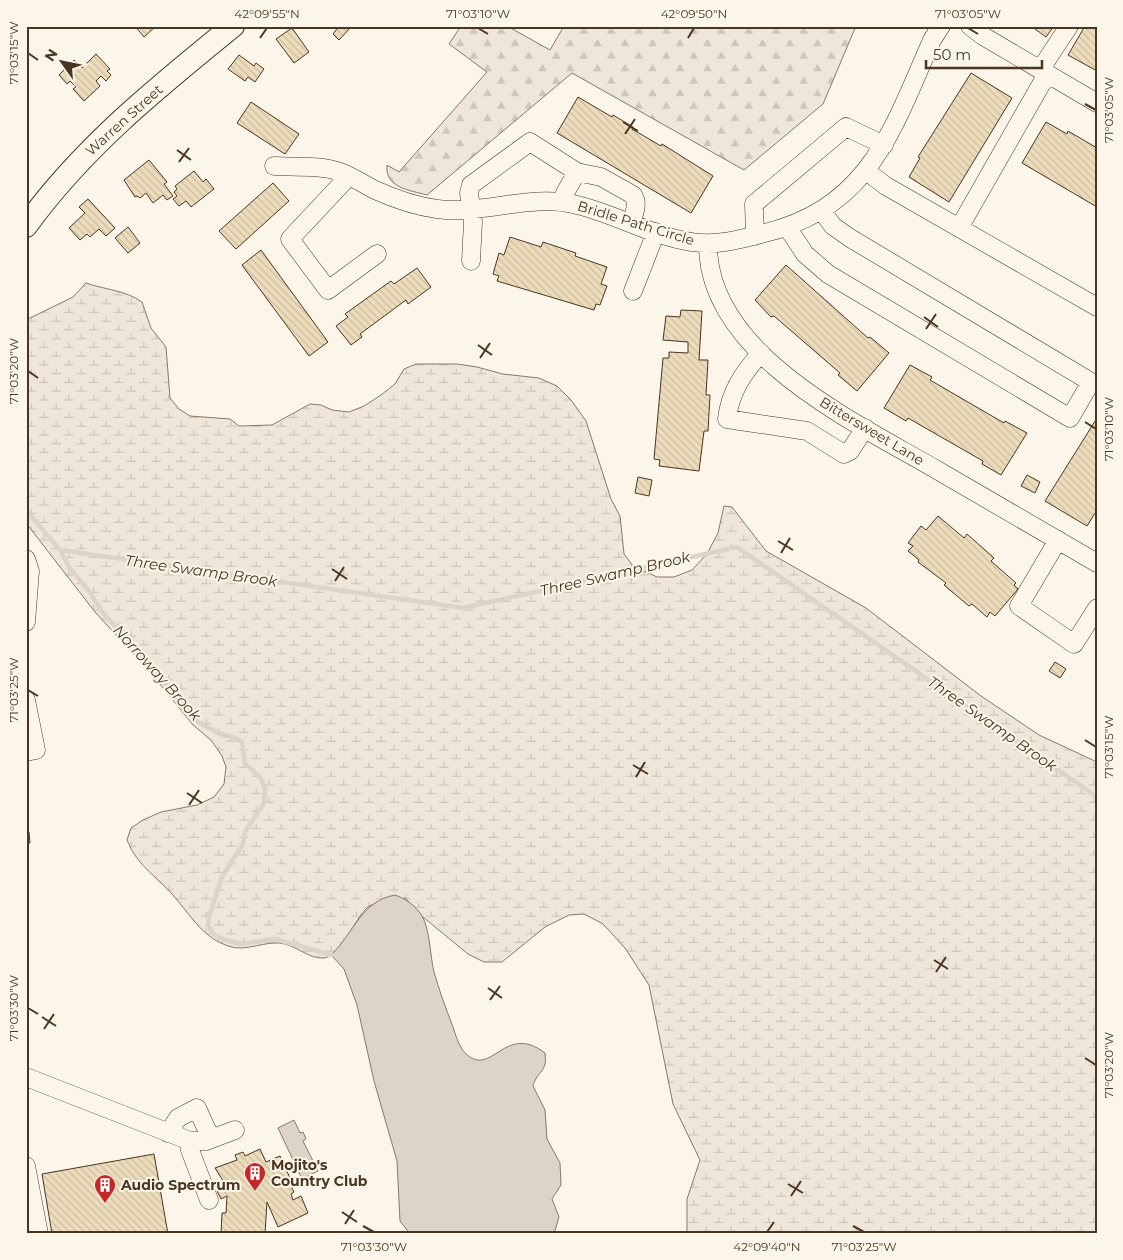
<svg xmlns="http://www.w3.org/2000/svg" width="1123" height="1260" viewBox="0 0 1123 1260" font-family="Montserrat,sans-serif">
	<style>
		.forest { fill: url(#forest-firs); stroke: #887966 }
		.wetland { fill: url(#wetland-marsh); stroke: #887966 }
		.water { fill: #dcd4c6; stroke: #887966 }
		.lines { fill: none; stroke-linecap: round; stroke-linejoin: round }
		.stream { stroke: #dcd4c6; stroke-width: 4.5 }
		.building { fill: url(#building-back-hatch); stroke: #4a3520 }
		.minor-casing { stroke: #4a3520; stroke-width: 19 }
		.major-casing { stroke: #4a3520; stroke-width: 24 }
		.minor { stroke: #fbf6e9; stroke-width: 18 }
		.major { stroke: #fbf6e9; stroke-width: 22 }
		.ticks { fill: none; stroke: #4a3520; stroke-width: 2 }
		.labels { text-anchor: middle; stroke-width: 4; stroke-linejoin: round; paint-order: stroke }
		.street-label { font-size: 14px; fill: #4a3520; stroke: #fbf6e9 }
		.poi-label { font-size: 14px; font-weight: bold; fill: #4a3520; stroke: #fbf6e9; text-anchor: start }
		.water-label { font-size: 15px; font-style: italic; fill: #4a3520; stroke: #fbf6e9 }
		.neatline { fill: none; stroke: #4a3520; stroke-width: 2 }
		.ticks-label { font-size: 12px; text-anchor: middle; fill: #4a3520 }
	</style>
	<defs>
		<pattern id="forest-firs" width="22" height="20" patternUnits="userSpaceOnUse" patternTransform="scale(1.25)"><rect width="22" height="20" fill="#ede6d9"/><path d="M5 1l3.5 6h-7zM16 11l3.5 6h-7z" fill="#cdc6ba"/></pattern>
		<pattern id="wetland-marsh" width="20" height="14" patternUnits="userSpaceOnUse" patternTransform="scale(1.25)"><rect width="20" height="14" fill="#ede6d9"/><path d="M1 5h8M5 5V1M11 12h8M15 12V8" fill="none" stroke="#cdc6ba"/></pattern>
		<pattern id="building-back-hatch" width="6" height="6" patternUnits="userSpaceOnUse" patternTransform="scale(1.25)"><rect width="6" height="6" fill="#ecdcbc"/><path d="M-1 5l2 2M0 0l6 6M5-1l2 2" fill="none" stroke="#ccbda1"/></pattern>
	</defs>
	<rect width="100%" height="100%" fill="#fbf6e9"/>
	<path class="forest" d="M461 26H507L550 50 564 26H856L823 104 744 170 572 73 427 195C409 190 385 188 387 165L399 172 487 72 449 44Z"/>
	<path class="wetland" d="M86 283C106 290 125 290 142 302L151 328 166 347 170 398 179 409 190 416 230 419 239 426 272 425 310 404 321 405 332 410 349 412 364 406 381 395 395 384 404 369 416 364H457L477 367 503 374 539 378 557 386 571 400 586 421 611 499 620 516 624 554 633 566 657 577H674L692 570 707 554 718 533 724 506 732 507 766 551 866 608 981 696 1039 735 1097 762V1234H687V1199L700 1160 673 1104 649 985 625 948 603 924 584 914 569 915 545 927 502 962H484L468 954 423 917 405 898C395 900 376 901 368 907 354 919 342 955 324 958 310 959 297 947 285 944 267 939 246 953 228 946 204 938 193 919 178 901 161 879 137 867 127 840L131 828 143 820 161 812 197 805 214 797 224 784 226 767 222 756 211 740 193 725 151 673 95 612 26 523V320L73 297Z"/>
	<path class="water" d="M395 895C406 899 415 905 422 916 430 929 430 956 434 972 439 990 446 1009 453 1027 456 1036 459 1047 466 1054 492 1078 505 1022 545 1053 548 1072 537 1071 533 1086L545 1110 547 1139 560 1163 561 1185 552 1199 559 1217 554 1234H410L400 1221 397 1161 374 1081 357 1005 344 969 331 955C354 933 361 901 395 895Z
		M294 1120 300 1133 303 1132 306 1139 303 1141 318 1171 302 1179 278 1128Z"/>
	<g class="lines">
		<path class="stream" d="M26 510 60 550 69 567 89 591 105 616 125 635 198 722 220 734 233 737 242 742 245 764 260 777 265 789 264 803 245 832 243 844 222 877 209 916 208 925 213 934 225 940 241 944 275 939 331 955
			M60 550 463 608 737 547 1097 797"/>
	</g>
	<path class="building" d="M135 26H156L144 37Z
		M339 26 350 28 339 40 333 34Z
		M1031 26H1054L1046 37Z
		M1085 26H1097V71L1068 55Z
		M292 28 309 52 294 63 276 39Z
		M96 54 110 69 107 71 111 75 106 81 101 76 96 81 100 86 84 101 73 89 76 87 70 81 67 84 59 75 74 60 82 68Z
		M239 55 254 66 256 63 264 69 255 82 248 77 245 81 228 69Z
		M971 73 1012 98 949 202 909 177 920 158 918 157Z
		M578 97 612 117 613 115 633 127 632 129 661 146 662 144 713 176 691 213 557 133Z
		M251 102 299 134 285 154 237 123Z
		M1046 122 1067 134 1068 131 1097 148V207L1022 163Z
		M149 160 167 182 164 184 173 196 167 200 163 195 153 203 146 193 140 198 137 196 135 197 124 180Z
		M194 171 203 182 206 179 214 189 191 207 186 201 179 206 173 199 177 196 174 192 177 189 175 186Z
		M273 183 289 201 236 249 219 231Z
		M88 199 115 228 106 236 99 229 90 237 87 234 80 240 69 228 85 213 79 207Z
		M128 227 140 243 128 253 115 238Z
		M510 237 541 247 543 242 576 253 575 256 607 267 601 284 607 286 600 305 596 304 594 310 497 281 499 276 493 274 499 253 504 255Z
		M261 250 328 342 309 356 242 265Z
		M786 265 868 338 870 337 889 353 857 391 838 375 840 373 774 316 771 317 755 300Z
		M417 268 431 287 408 304 406 300 360 334 362 337 351 345 336 326 348 317 345 314 391 281 394 284Z
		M681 310 702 311 699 360H708L706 395H710L708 431H704L699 471 659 466 660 460 654 459 663 358H669V352L688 353V342L663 340 666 316 680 317Z
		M910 365 932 377 930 380 1004 423 1005 421 1027 433 1001 475 982 464 983 461 908 418 906 421 884 408Z
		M1097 418V510L1087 526 1045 501Z
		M1027 475 1040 482 1035 493 1021 486Z
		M638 477 652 480 649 496 635 493Z
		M938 516 964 538 967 534 994 558 991 561 1016 583 1014 585 1018 589 995 616 990 612 987 617 972 604 969 606 944 585 946 583 918 562 919 560 908 551 913 546 908 543 921 526 926 530Z
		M1055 662 1066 669 1060 678 1049 671Z
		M29 832 30 843H26V833Z
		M260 1149 266 1162 280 1156 290 1178 288 1180 294 1192 291 1194 293 1200 301 1196 308 1213 278 1227 267 1202 265 1234H221L222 1213H226L227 1196 221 1199 217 1191 227 1187 215 1168 237 1160 235 1155 243 1152 245 1156Z
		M154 1154 168 1234H52L42 1174Z"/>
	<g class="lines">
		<g class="minor-casing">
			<path id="minor" d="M970 26 983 36 1097 103
				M1040 70 1069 26
				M274 166C294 167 321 165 340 172 352 176 363 184 375 190 395 199 415 206 437 209 482 215 530 194 573 204 614 213 651 236 692 242 715 246 738 240 761 234 869 209 892 131 932 40L941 26
				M866 171 886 186 1097 307
				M349 176 290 239 328 290 377 254
				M563 202 565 193 577 172
				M787 227 805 254 828 274 1070 418 1091 382 850 238 833 226 821 210
				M959 228 1047 74
				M755 236 754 204 846 127 884 145
				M708 244C707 354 855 422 937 470 990 501 1043 532 1097 563
				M471 261 473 222 469 193 471 185 530 142 577 172 601 177 633 195C639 204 634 214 631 223
				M633 291 656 232
				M761 353C743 373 730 392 727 419L807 431 844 454 850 451 865 428
				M1058 540 1019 606 1074 644 1097 608
				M26 559 30 571 26 622
				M26 700 36 750 26 752
				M26 1077 190 1141H206L235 1130
				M168 1133 178 1118 197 1108 211 1139
				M190 1141V1150L209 1200
				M26 1166 39 1234"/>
		</g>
		<g class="major-casing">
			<path id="major" d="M26 226C83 147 158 87 233 26"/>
		</g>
		<use href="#minor" class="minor"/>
		<use href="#major" class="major"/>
	</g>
	<path class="ticks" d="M478 28 488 34M968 28 978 34M260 38 267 28M688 38 694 28M28 53 38 60M1085 104 1096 110M623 122 638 131M625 134 635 119M177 150 191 160M179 162 189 148M924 317 938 327M926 329 936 314M478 345 492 355M480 358 490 343M28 371 38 378M1085 422 1096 429M778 541 793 550M781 553 790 538M332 569 347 579M335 581 344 567M28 690 38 696M1085 740 1096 747M633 765 648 774M636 777 645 762M187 793 202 803M189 805 199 790M934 960 948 969M936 972 946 957M488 988 502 998M490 1000 500 986M28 1008 38 1014M42 1017 56 1026M44 1029 54 1014M1085 1058 1096 1065M788 1184 803 1193M791 1196 801 1181M342 1212 357 1222M345 1224 354 1210M363 1226 374 1232M853 1226 864 1232M767 1232 774 1222"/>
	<defs>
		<g id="building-pin" transform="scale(1.125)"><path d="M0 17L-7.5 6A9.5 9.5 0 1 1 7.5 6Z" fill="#c62828" stroke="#fbf6e9"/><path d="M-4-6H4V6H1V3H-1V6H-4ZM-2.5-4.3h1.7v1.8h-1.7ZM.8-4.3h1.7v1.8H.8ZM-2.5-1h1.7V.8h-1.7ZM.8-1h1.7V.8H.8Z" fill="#fff"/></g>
	</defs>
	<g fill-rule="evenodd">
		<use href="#building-pin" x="255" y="1173"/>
		<use href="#building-pin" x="105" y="1185"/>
	</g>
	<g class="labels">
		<g class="street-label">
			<text transform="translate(124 120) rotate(-42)" y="5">Warren Street</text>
			<text transform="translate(636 223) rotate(17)" y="5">Bridle Path Circle</text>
			<text transform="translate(872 431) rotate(31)" y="5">Bittersweet Lane</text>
		</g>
		<g class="poi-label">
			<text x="271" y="1170">Mojito's<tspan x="271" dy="16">Country Club</tspan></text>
			<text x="121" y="1190">Audio Spectrum</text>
		</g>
		<g class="water-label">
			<text transform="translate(201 571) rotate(8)" y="5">Three Swamp Brook</text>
			<text transform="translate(615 574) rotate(-13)" y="5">Three Swamp Brook</text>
			<text transform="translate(157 673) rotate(48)" y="5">Norroway Brook</text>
			<text transform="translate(992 724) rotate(35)" y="5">Three Swamp Brook</text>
		</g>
	</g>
	<rect width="1123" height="1260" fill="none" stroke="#fbf6e9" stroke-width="55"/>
	<g transform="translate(62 62) rotate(303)" stroke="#fbf6e9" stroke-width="4" paint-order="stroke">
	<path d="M0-4L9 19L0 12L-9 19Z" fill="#4a3520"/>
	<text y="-8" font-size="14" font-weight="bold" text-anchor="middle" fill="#4a3520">N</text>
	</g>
	<path d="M926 60v8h116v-8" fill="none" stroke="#4a3520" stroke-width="2.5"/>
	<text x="933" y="60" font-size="15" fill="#4a3520" stroke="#fbf6e9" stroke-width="4" paint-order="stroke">50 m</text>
	<rect x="28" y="28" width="1068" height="1204" class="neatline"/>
	<g class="ticks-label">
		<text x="267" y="18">42°09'55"N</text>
		<text x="478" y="18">71°03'10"W</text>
		<text x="694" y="18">42°09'50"N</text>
		<text x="968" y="18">71°03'05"W</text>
		<text transform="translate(14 53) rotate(-90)" y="4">71°03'15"W</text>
		<text transform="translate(1109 110) rotate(-90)" y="4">71°03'05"W</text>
		<text transform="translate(14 371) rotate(-90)" y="4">71°03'20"W</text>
		<text transform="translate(1109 429) rotate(-90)" y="4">71°03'10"W</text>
		<text transform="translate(14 690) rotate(-90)" y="4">71°03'25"W</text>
		<text transform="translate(1109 747) rotate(-90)" y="4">71°03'15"W</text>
		<text transform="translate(14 1008) rotate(-90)" y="4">71°03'30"W</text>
		<text transform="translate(1109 1065) rotate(-90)" y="4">71°03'20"W</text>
		<text x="374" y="1251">71°03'30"W</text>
		<text x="767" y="1251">42°09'40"N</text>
		<text x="864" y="1251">71°03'25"W</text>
	</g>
</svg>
